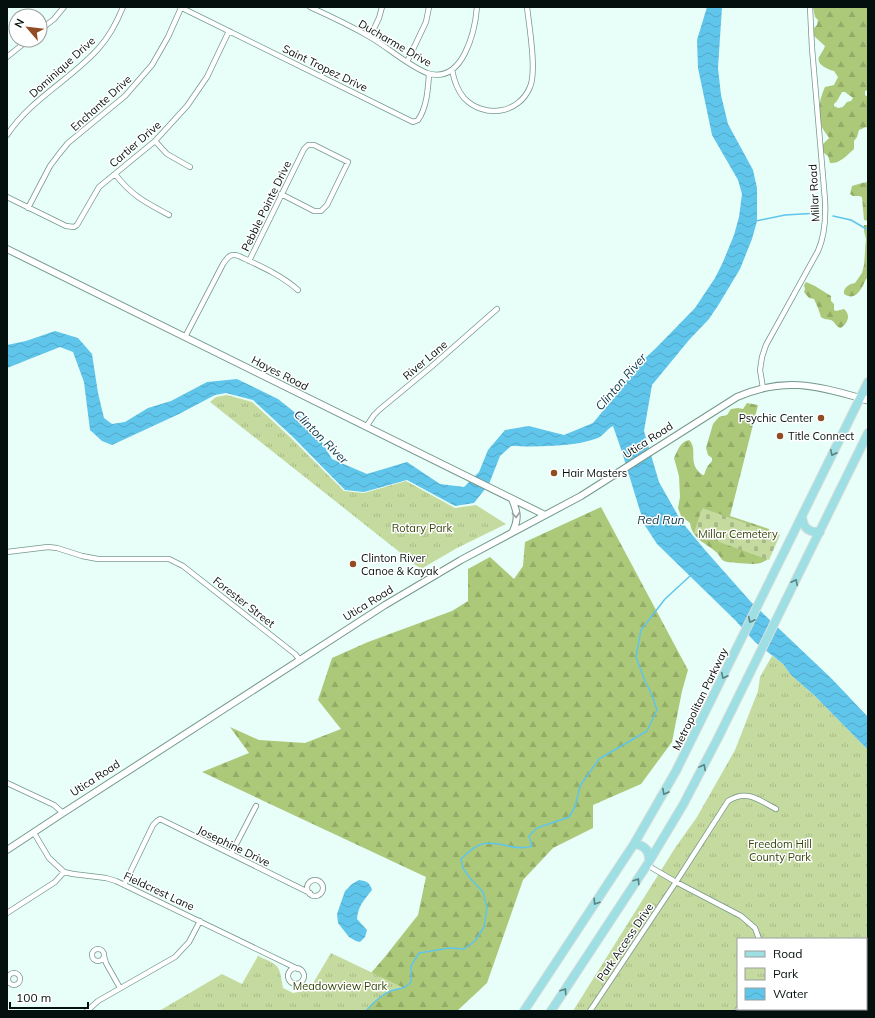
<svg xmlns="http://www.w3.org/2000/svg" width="875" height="1018" viewBox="0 0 875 1018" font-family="Mulish,sans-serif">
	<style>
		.forest { fill: url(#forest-firs); fill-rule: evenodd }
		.cemetery { fill: url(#cemetery-stones) }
		.park { fill: url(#park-tufts); fill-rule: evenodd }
		.water { fill: url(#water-waves) }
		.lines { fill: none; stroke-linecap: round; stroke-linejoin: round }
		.stream { stroke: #60c5eb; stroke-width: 1.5 }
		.minor-casing { stroke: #75988d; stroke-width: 6 }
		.tertiary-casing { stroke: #75988d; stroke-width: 8 }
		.secondary-casing { stroke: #75988d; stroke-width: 9 }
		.primary-casing { stroke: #dcdedd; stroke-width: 10 }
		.minor { stroke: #fff; stroke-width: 4.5 }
		.tertiary { stroke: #fff; stroke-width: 6 }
		.secondary { stroke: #fff; stroke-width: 7 }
		.primary { stroke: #9edfe3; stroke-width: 8 }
		.oneway { stroke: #598283 }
		.oneway2 { stroke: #9b9f9e }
		.poi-dot { fill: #924c24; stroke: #fff; stroke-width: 1.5 }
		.labels { text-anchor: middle; stroke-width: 3; stroke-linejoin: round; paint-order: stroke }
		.street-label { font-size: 11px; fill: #04100d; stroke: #fff }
		.poi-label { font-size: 11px; fill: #04100d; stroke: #fff; text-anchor: start }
		.park-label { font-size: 11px; fill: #35460b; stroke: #fff }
		.water-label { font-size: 12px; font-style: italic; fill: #083747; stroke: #fff }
	</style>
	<defs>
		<pattern id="forest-firs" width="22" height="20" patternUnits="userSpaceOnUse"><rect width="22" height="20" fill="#acc879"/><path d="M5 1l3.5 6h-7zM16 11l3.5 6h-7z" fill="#92ab67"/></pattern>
		<pattern id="cemetery-stones" width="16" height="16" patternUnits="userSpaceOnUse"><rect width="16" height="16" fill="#c5da9f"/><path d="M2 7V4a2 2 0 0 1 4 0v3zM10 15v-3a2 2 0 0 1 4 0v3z" fill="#a8ba88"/></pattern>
		<pattern id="park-tufts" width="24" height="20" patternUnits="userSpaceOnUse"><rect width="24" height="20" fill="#c5da9f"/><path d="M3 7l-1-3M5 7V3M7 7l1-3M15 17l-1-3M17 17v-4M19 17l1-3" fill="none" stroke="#a8ba88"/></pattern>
		<pattern id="water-waves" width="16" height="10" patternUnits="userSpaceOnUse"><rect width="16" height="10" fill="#60c5eb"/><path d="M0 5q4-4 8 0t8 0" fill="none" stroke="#52a8c8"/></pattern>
	</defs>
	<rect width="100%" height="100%" fill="#e8fef8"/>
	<path class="forest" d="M813 7H868V90L865 91V95L868 97V128L866 127 859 130 857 137 854 141V149C847 155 840 164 830 163L828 156 821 151 822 145 829 138C827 134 824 132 822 127 817 114 819 100 825 87L834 85 838 77 834 71C829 70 816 65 819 57 821 53 824 50 825 46L814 36V28L817 25 818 20 815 17ZM842 92H845L853 98 851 101 847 102 843 107 838 108 834 106V104L837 101Z
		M868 182V221L864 220 862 197 859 196H853L850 194 852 186 862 183Z
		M864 225H868V278L866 279C862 288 856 302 844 294 843 287 850 284 855 283L862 273 864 265 866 239 864 231Z
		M806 282 815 286 831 296V301L834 304V310L836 311 844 309C851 315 848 323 841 328 835 327 836 322 831 320 827 319 825 320 821 317L818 308 814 299 809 298 804 292 805 289 804 285Z
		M747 403 758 405 730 516 769 529 770 532 769 558C759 567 749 563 737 563 732 562 728 563 724 561 720 559 720 555 716 552 706 543 692 539 690 523L681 516 678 508 680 497 679 476 674 458C678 450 680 442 689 440 699 449 686 464 703 475H704L707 467 712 461V458L708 455 706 448 713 424 719 417 727 415 731 409 738 408 743 409Z
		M601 507 688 670 682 691 672 742 641 784 593 805V828L553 848 523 880 487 983 457 1011H338L384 958 418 915 426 877 202 772 249 753 230 727 259 740 305 743 341 729 318 700 332 658 368 642 452 611 468 601V569L490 557 514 579 523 566 525 542Z"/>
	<path class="cemetery" d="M702 508 780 535 769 560 694 533Z"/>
	<path class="park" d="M227 395 252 402 292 439 344 491 364 493 406 481 455 508 476 505 506 524 457 548 421 569 210 402 216 397Z
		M772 656 783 664 791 675 815 696 868 750V1011H573L675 848 697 817 735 750 758 691 760 677ZM738 939H866V1009H738Z
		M331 953 404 988C389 990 375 999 366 1011H159L222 974 242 984 258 956C280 966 279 964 283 988L293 993 309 990Z"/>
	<path class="water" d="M707 7H722L718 68 721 95 728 124 753 170 757 188V221L752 239 740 269 719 304 709 319 689 340 652 385 644 431 659 482 681 521 705 550 751 602 832 679 868 717V750L815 696 791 675 783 664 755 642 735 620 657 544 644 524 622 452 613 426C607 429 604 435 598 438 574 447 536 447 511 446L500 456 489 484 474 503 455 506 407 480 364 492 345 490 293 437 253 400 226 393 215 395 179 414 112 445 102 441 90 430 84 382 73 352 60 347 7 368V345L26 341 55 331 78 338 92 354 98 393 104 418 112 424 125 422 148 408 171 401 207 382 237 379 278 399 312 426 332 459 367 474 407 462 440 484 464 487 479 472 488 450 505 430 529 426 564 435 593 423 617 394 639 364 656 348 695 308 715 278 723 262 734 235 739 217 742 194 738 180 712 135 698 68 697 40Z
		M359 880C367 881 370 883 372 890 364 900 358 906 357 919L367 930 365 937 360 942 356 941 349 937 338 923 337 914 345 891 352 884Z"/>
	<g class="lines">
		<path class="stream" d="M833 216 851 220 868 230V241
			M756 221 785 215 819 213
			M366 1011C372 1003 385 992 394 990 404 987 403 990 411 982V966L419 953 449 948 464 949 475 941 484 927 487 908 483 892 470 878 463 868 461 859C466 854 474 846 482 844 499 840 516 852 532 846L529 836 537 828 569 817 575 807 580 786 599 759 647 731 657 710 652 695 645 681 636 657 641 630 665 599 690 576"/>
		<g class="minor-casing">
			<path id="minor" d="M180 7 413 122 418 120C427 107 428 89 429 74
				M310 7C330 16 351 26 370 37 389 48 407 65 427 73 463 85 475 31 477 7
				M40 30 54 19 64 7
				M370 37 379 18 382 7
				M7 57 28 40
				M407 62 426 22 429 7
				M452 70C454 80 457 90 464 98 484 119 519 114 530 87 537 71 529 25 527 7
				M7 135C31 99 70 80 98 49 109 37 117 22 123 7
				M155 141 167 154 190 167
				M115 174C132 196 145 202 169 215
				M7 197 66 226 74 227 77 225 99 187 155 141 187 106 207 77 229 31
				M28 208 50 166 59 154 68 143 125 96 152 65 168 37 181 8
				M249 261 304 149 308 145H314L348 162 327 205 321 211H314L281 194
				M185 337 223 264C228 257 230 253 239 256 260 266 281 275 298 290
				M763 388 760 370 762 357 766 345 818 251C825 235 826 218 825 200L812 48 810 7
				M366 427 374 415 379 410 431 367 497 309
				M7 552 48 547 57 548 82 556 98 559H169L183 566 295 654 300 660
				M7 783 54 805 63 813
				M34 833 49 858 64 872 73 874 106 878 116 881 298 969
				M231 854 256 806
				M647 865 676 882 741 916 755 928 759 939
				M307 888a8 8 0 1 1 16 0a8 8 0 1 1-16 0Z
				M124 885 153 825 157 821 160 819 310 893
				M7 913 55 882 64 872
				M92 955a6 6 0 1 1 12 0a6 6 0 1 1-12 0Z
				M104 956 106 963 120 988
				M288 976a8 8 0 1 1 16 0a8 8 0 1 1-16 0Z
				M8 979a6 6 0 1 1 12 0a6 6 0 1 1-12 0Z
				M87 1011 98 1001 175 957 189 942 200 921
				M590 1011 676 882 728 801C747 789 759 800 776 809
				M737 1011 738 1009"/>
		</g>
		<g class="tertiary-casing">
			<path id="tertiary" d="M7 249 545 515
				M512 499C517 511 519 518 513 531
				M7 850 63 813 385 605 461 560 581 496 737 397C783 377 814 385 860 398"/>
		</g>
		<g class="secondary-casing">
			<path id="secondary" d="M860 398 868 400"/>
		</g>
		<g class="primary-casing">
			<path id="primary" d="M802 516C803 527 808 533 820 532
				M634 844C645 845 650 851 649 862
				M524 1011 634 844 676 771 868 382
				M551 1011 647 865 683 805 718 738 868 433"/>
		</g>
		<use href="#minor" class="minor"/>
		<use href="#tertiary" class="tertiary"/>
		<use href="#secondary" class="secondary"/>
		<use href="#primary" class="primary"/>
	</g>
	<defs><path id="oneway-chevron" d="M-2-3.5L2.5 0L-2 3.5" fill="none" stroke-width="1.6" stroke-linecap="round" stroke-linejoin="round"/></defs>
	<g class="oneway">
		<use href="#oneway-chevron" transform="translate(833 453) rotate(116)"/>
		<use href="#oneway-chevron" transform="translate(795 582) rotate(-63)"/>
		<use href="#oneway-chevron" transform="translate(751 620) rotate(116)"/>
		<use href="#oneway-chevron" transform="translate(724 676) rotate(116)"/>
		<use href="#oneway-chevron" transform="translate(703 767) rotate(-62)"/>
		<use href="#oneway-chevron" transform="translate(665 792) rotate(119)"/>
		<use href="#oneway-chevron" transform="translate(637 881) rotate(-57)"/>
		<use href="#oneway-chevron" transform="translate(596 902) rotate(123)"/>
		<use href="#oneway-chevron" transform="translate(564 991) rotate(-56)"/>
	</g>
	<use class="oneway2" href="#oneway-chevron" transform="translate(516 515) rotate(87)"/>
	<g class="poi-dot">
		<circle cx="821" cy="418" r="4"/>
		<circle cx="780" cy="436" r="4"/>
		<circle cx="554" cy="473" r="4"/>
		<circle cx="353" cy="564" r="4"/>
	</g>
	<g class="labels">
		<g class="street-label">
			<text transform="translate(395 43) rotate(30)" y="4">Ducharme Drive</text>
			<text transform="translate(62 67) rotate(-42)" y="4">Dominique Drive</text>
			<text transform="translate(325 68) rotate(26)" y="4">Saint Tropez Drive</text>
			<text transform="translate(101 103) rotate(-42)" y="4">Enchante Drive</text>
			<text transform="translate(135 144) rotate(-41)" y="4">Cartier Drive</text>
			<text transform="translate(814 193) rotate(-93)" y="4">Millar Road</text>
			<text transform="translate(266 206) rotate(-64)" y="4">Pebble Pointe Drive</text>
			<text transform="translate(425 360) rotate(-40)" y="4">River Lane</text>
			<text transform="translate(280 373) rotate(27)" y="4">Hayes Road</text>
			<text transform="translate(648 440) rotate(-33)" y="4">Utica Road</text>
			<text transform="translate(244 602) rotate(38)" y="4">Forester Street</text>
			<text transform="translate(368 603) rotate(-32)" y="4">Utica Road</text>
			<text transform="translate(700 699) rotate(-64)" y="4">Metropolitan Parkway</text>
			<text transform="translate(95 778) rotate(-33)" y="4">Utica Road</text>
			<text transform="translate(234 846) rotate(26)" y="4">Josephine Drive</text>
			<text transform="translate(159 891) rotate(25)" y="4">Fieldcrest Lane</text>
			<text transform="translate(625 942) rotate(-56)" y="4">Park Access Drive</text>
		</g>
		<g class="poi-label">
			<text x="813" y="422" text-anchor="end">Psychic Center</text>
			<text x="788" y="440">Title Connect</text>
			<text x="562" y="477">Hair Masters</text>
			<text x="361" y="562">Clinton River<tspan x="361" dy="13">Canoe &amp; Kayak</tspan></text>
		</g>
		<g class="park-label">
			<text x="422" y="532">Rotary Park</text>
			<text x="738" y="538">Millar Cemetery</text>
			<text x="780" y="848">Freedom Hill<tspan x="780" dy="13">County Park</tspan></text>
			<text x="340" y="990">Meadowview Park</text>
		</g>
		<g class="water-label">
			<text transform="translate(621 382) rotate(-49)" y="4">Clinton River</text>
			<text transform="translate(321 437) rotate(45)" y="4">Clinton River</text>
			<text x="661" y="524">Red Run</text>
		</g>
	</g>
	<rect width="875" height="1018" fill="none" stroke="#04100d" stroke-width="16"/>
	<rect x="737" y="938" width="130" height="72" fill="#ffffff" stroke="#9b9f9e"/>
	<rect x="745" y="951" width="20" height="6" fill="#9edfe3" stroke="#9b9f9e"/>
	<text x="773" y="958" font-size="12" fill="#04100d">Road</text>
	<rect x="745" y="968" width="20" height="12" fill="url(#park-tufts)" stroke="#9b9f9e"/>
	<text x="773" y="978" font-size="12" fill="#04100d">Park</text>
	<rect x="745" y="988" width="20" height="12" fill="url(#water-waves)" stroke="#9b9f9e"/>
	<text x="773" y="998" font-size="12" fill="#04100d">Water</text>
	<g transform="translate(28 28) rotate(298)"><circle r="19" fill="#ffffff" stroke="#9b9f9e"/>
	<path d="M0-3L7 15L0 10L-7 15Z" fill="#924c24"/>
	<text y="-6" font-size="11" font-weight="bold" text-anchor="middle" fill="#04100d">N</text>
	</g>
	<path d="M10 1002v6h78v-6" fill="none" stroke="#04100d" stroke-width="2"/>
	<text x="16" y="1002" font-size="12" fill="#04100d" stroke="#ffffff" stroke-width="3" paint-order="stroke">100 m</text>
</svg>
